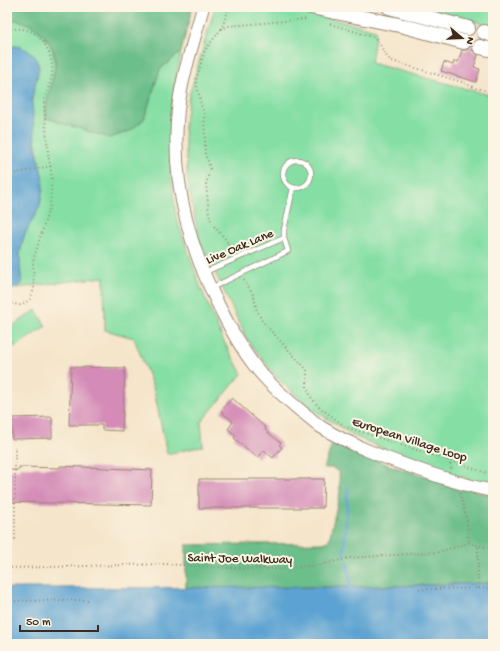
<svg xmlns="http://www.w3.org/2000/svg" width="500" height="651" viewBox="0 0 500 651" font-family="'Gochi Hand',sans-serif">
	<style>
		.green { fill: #85dfa4; stroke: #608461 }
		.forest { fill: #6cbe8a; stroke: #547454 }
		.water { fill: #5ca2d2; stroke: #4c6678 }
		.lines { fill: none; stroke-linecap: round; stroke-linejoin: round }
		.stream { stroke: #5ca2d2; stroke-width: 3 }
		.building { fill: #d48bb7 }
		.lane-casing { stroke: #988874; stroke-width: 6 }
		.secondary-casing { stroke: #988874; stroke-width: 14 }
		.primary-casing { stroke: #988874; stroke-width: 16 }
		.path { stroke: #988874; stroke-width: 2; stroke-dasharray: 1 3; stroke-linecap: butt }
		.lane { stroke: #fff; stroke-width: 4.5 }
		.secondary { stroke: #fff; stroke-width: 12 }
		.primary { stroke: #fff; stroke-width: 14 }
		.labels { text-anchor: middle; stroke-width: 4; stroke-linejoin: round; paint-order: stroke }
		.street-label { font-size: 13px; fill: #3b2a1e; stroke: #fcf5e5 }
	</style>
	<rect width="100%" height="100%" fill="#fcf5e5"/>
	<filter id="ink" filterUnits="userSpaceOnUse"><feTurbulence type="fractalNoise" baseFrequency=".025" numOctaves="2"/><feDisplacementMap in="SourceGraphic" scale="8" xChannelSelector="R" yChannelSelector="G"/><feConvolveMatrix kernelMatrix="1 2 1 2 8 2 1 2 1" color-interpolation-filters="sRGB"/></filter>
	<filter id="wash" filterUnits="userSpaceOnUse"><feTurbulence type="fractalNoise" baseFrequency=".012" numOctaves="4" result="noise"/><feDisplacementMap in="SourceGraphic" scale="16" xChannelSelector="R" yChannelSelector="G"/><feGaussianBlur stdDeviation="0.9" result="paint"/><feColorMatrix in="noise" values="0 0 0 0 0 0 0 0 0 0 0 0 0 0 0 0 0 1.4 0 .05"/><feComposite in="paint" operator="in"/></filter>
	<g filter="url(#wash)">
		<rect width="100%" height="100%" fill="#f5e5ca"/>
		<path class="green" d="M215 7H283L376 30 371 63 493 96V482L473 481 413 461 356 437 311 408 277 378 247 339 199 239 188 184 184 127 189 96Z
			M413 7H493V28L487 27V25L469 20 467 21Z
			M7 19C20 20 31 23 41 33 56 47 57 64 52 84 51 90 48 96 47 102 46 107 46 113 46 118L110 138 144 119 160 69 181 52 171 107 170 163 176 217 200 286 223 340 242 374 201 422 203 446 167 454 154 390 134 338 105 330 104 277 17 288 22 284C20 267 18 250 25 234 32 219 41 210 42 193L43 192C42 161 30 131 32 100 33 89 38 78 39 67L18 46 7 47Z
			M36 310 46 326 15 347 7 334V330Z"/>
		<path class="forest" d="M7 7H192V8L181 52 160 69 144 119 130 131 110 138 46 118C46 113 46 107 47 102 52 75 65 55 41 33 31 23 20 20 7 19Z
			M333 441 391 466 493 496V583L351 587 186 588V545L324 543 329 540 340 492 339 473 333 468H324Z"/>
		<path class="water" d="M18 46 27 50 35 56 39 67 32 99 33 115 35 143 43 179V192L42 193C41 211 32 218 25 234 18 250 20 267 22 284L7 293V179L11 166 7 154V47Z
			M493 583V644H7V588L351 587Z"/>
		<g class="lines">
			<path class="stream" d="M344 555 348 487
				M347 561 351 587"/>
		</g>
		<g id="blocks">
			<path class="building" d="M472 45V50L478 55 474 67 480 69 476 82 441 71 444 62 453 65 454 61 458 62 462 50H467Z
				M71 367 125 368 122 431 102 430V425H69Z
				M232 398 266 428 265 430 281 443 279 445 282 447 273 458 264 450 258 458 234 438 236 436 228 429 233 422 221 411Z
				M52 417V438L12 439V418Z
				M60 466 152 470 151 505 7 502V470H19V467L60 468Z
				M199 479H324L323 508H199Z"/>
		</g>
	</g>
	<g filter="url(#ink)">
		<use href="#blocks" fill-opacity="0" stroke="#988874" stroke-width="1"/>
		<g class="lines">
			<g class="lane-casing">
				<path id="lane" d="M283 174a14 14 0 1 1 28 0a14 14 0 1 1-28 0Z
					M205 272 284 238
					M211 288 288 251 284 238V230L293 188"/>
			</g>
			<g class="secondary-casing">
				<path id="secondary" d="M203 7C193 45 179 83 177 122 173 189 190 249 220 308 230 328 241 348 254 365 267 382 284 397 301 411 308 416 314 422 321 427 350 445 383 457 414 468 440 477 466 486 493 491"/>
			</g>
			<g class="primary-casing">
				<path id="primary" d="M311 7 404 26 464 42
					M389 7 468 28
					M484 32 493 35
					M480 47 493 50"/>
			</g>
			<path class="path" d="M330 24 373 37C382 42 382 55 392 61L462 82 475 88 493 92
				M221 29 229 26 308 19
				M7 30C15 28 24 28 32 32 46 40 54 59 52 75 50 86 44 94 44 105L48 153 52 177 50 205 33 261 34 289 30 299 25 303 20 305 7 303
				M7 175 51 166
				M229 254V248L227 241 212 224 209 214 206 184 210 169 208 161 205 155V145L204 112 201 105 196 80 205 50 222 28 229 7
				M244 280 254 296 256 308 262 321 307 370V388L312 399 319 407 346 427 493 475
				M449 460 452 470
				M460 493 467 521 469 543
				M7 541 15 539V447
				M7 568 165 564 250 569H279L320 565 349 558 438 552 469 543 493 549
				M258 568 260 557
				M478 588V545
				M419 589 493 588
				M7 601 88 600"/>
			<use href="#lane" class="lane"/>
			<use href="#secondary" class="secondary"/>
			<use href="#primary" class="primary"/>
		</g>
	</g>
	<g class="labels">
		<g class="street-label">
			<text transform="translate(239 245) rotate(-23)" y="5">Live Oak Lane</text>
			<text transform="translate(410 438) rotate(18)" y="5">European Village Loop</text>
			<text transform="translate(240 557) rotate(1)" y="5">Saint Joe Walkway</text>
		</g>
	</g>
	<rect width="500" height="651" fill="none" stroke="#fcf5e5" stroke-width="24"/>
	<g transform="translate(462 38) rotate(109)" stroke="#fcf5e5" stroke-width="3" paint-order="stroke">
	<path d="M0-3L7 15L0 10L-7 15Z" fill="#3b2a1e"/>
	<text y="-6" font-size="11" font-weight="bold" text-anchor="middle" fill="#3b2a1e">N</text>
	</g>
	<path d="M20 625v6h78v-6" fill="none" stroke="#3b2a1e" stroke-width="2"/>
	<text x="26" y="625" font-size="12" fill="#3b2a1e" stroke="#fcf5e5" stroke-width="3" paint-order="stroke">50 m</text>
</svg>
